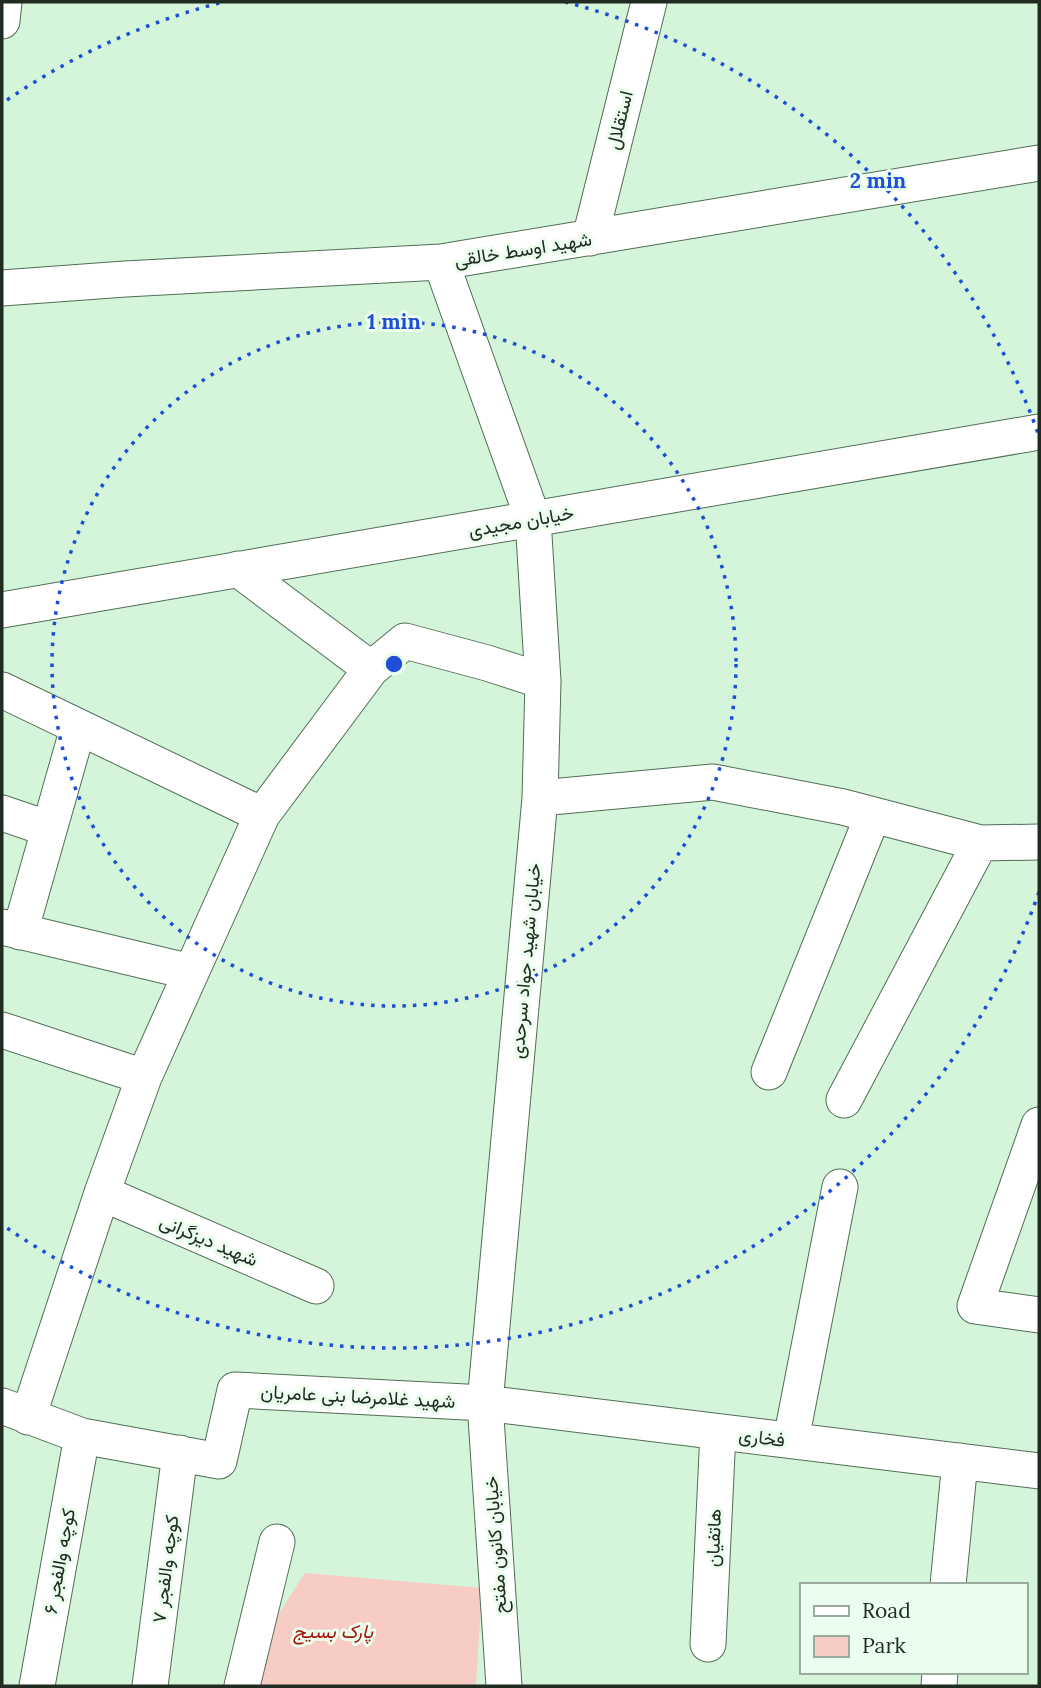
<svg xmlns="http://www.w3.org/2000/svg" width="1041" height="1688" viewBox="0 0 1041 1688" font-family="Lora,Vazirmatn,serif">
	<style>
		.green { fill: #f6ccc5 }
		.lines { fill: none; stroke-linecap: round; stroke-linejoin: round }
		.minor-casing { stroke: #516e56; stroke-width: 37 }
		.minor { stroke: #fff; stroke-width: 35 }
		.ring { fill: none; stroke: #1d4ed8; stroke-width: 3.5; stroke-dasharray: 3.5 7 }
		.labels { text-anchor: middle; stroke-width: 6; stroke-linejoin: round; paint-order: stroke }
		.street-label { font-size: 19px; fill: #202c22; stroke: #ebfeed }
		.park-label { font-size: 19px; font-style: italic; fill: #a51209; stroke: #ebfeed }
		.centre { fill: #1d4ed8; stroke: #ebfeed; stroke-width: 3.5 }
		.ring-label { font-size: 21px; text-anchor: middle; font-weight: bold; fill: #1d4ed8; stroke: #ebfeed; stroke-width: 6; stroke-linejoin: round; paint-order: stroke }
	</style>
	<rect width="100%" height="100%" fill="#d4f5d9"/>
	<path class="green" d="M305 1573 482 1588 476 1686H245L256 1649Z"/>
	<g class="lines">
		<g class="minor-casing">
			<path id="minor" d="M2 21 4 2
				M590 238 649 2
				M441 262 533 519 543 681 540 798 485 1403 504 1686
				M2 288 125 279 441 262 1039 163
				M2 610 1039 432
				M371 669 405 641 487 663 543 681
				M2 690 262 815
				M540 798 713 782 843 807 980 843 1039 842
				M2 813 49 829
				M2 927 191 972
				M20 932 78 728
				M2 1030 144 1077
				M769 1072 873 815
				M844 1100 980 843
				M1039 1125 975 1306 1039 1315
				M102 1193 316 1286
				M2 1406 82 1436 219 1461 235 1390 485 1403 1039 1471
				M28 1417 102 1193 144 1077 262 815 371 669 238 569
				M791 1440 840 1187
				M948 1585 960 1461
				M708 1644 718 1432
				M37 1686 82 1436
				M150 1686 180 1453
				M242 1686 277 1542
				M939 1686 940 1672"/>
		</g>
		<use href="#minor" class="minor"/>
	</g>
	<g class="ring">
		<circle cx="394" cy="664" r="342"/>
		<path d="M1039 892A684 684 0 0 1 7 1228M7 100A684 684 0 0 1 223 2M565 2A684 684 0 0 1 1039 436"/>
	</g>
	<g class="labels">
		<g class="street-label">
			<text transform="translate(619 120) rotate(-76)" y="7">استقلال</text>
			<text transform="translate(523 249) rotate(-9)" y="7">شهید اوسط خالقی</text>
			<text transform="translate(521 521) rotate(-10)" y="7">خیابان مجیدی</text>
			<text transform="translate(525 961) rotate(-85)" y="7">خیابان شهید جواد سرحدی</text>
			<text transform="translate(209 1240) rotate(23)" y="7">شهید دیزگرانی</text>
			<text transform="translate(358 1396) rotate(3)" y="7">شهید غلامرضا بنی عامریان</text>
			<text transform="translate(762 1437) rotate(7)" y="7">فخاری</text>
			<text transform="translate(713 1538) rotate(-88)" y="7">هاتفیان</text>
			<text transform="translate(495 1545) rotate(-94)" y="7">خیابان کانون مفتح</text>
			<text transform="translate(59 1561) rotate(-80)" y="7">کوچه والفجر ۶</text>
			<text transform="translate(165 1569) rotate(-83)" y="7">کوچه والفجر ۷</text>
		</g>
		<g class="park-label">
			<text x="333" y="1638">پارک بسیج</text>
		</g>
	</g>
	<circle cx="394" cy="664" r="10" class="centre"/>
	<g class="ring-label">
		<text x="878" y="188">2 min</text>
		<text x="394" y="329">1 min</text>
	</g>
	<rect width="1041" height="1688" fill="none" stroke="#202c22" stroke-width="7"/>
	<rect x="800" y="1583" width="228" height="91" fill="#ebfeed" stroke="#9aaa9c" stroke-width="2"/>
	<rect x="814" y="1606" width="35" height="10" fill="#ffffff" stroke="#9aaa9c" stroke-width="2"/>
	<text x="862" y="1618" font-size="21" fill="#202c22">Road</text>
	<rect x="814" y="1636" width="35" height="21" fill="#f6ccc5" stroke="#9aaa9c" stroke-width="2"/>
	<text x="862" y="1653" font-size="21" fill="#202c22">Park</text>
</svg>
